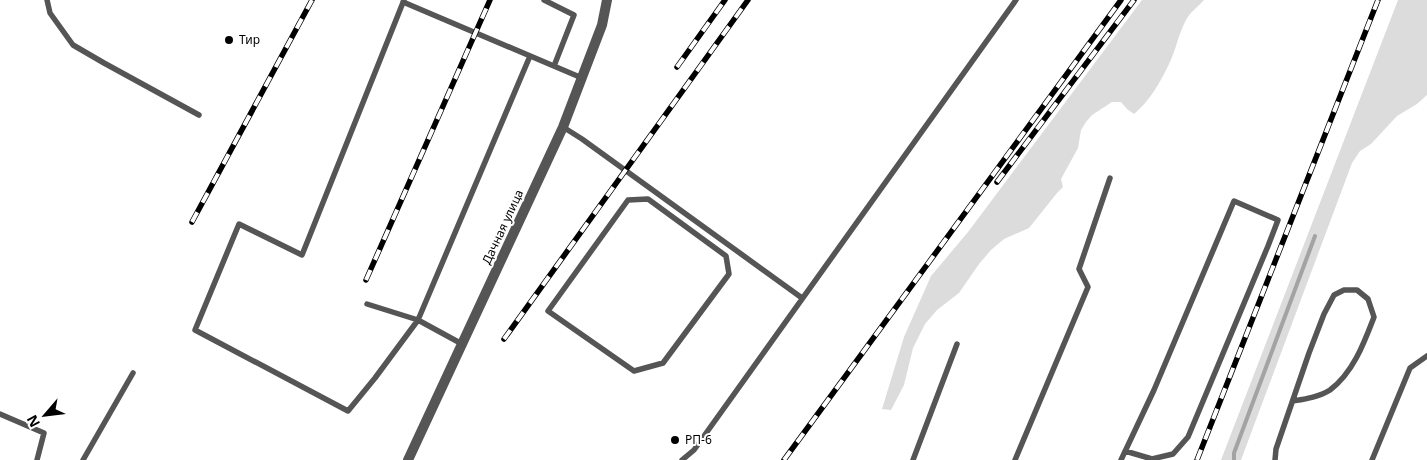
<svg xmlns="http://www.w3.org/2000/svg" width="1427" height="460" viewBox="0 0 1427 460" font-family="'Noto Sans',sans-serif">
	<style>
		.green { fill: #dcdcdc }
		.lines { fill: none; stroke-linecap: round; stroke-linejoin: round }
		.stream { stroke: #a3a3a3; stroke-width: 4 }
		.lane { stroke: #555; stroke-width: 5.5 }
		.street { stroke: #555; stroke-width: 10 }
		.rail-casing { stroke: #000; stroke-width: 5.5 }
		.rail { stroke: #fff; stroke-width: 4; stroke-dasharray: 11; stroke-linecap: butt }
		.poi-dot { fill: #000; stroke: #fff; stroke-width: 2 }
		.labels { text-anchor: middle; stroke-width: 4; stroke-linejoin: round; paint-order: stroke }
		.poi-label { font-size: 12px; fill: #000; stroke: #fff; text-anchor: start }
		.street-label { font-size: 12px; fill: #000; stroke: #fff }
	</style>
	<rect width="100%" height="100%" fill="#fff"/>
	<path class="green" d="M1142 0H1204C1198 7 1190 12 1186 20 1178 35 1176 50 1169 64 1161 81 1149 102 1134 114L1127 109 1121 102H1112L1092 115 1086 122 1081 130 1078 148 1061 179 1063 187 1057 193 1029 228 1004 239 991 250 979 264 959 293 937 310 925 324 913 348 904 385 891 410 882 409 904 337 931 276 968 232Z
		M1398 0H1427V95L1417 104 1397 116 1371 144 1360 151 1352 163 1241 460H1221Z"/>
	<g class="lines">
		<path class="stream" d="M1234 460V453L1315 236"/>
		<path class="lane" d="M47 0 50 13 73 45 104 63 199 115
			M404 0 302 255 239 224 195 330 348 411 375 378 418 320 530 56
			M544 0 574 15 554 66
			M403 2 582 78
			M563 127 582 139 802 298
			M648 199 726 256 729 274 663 363 634 371 548 311 628 200Z
			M367 304 418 320 462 344
			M0 414 44 433 37 460
			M83 460 133 373
			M682 460 694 450 1016 0
			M913 460 957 344
			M1015 460 1088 287 1079 269 1110 178
			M1121 460 1154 390 1234 201 1278 220 1268 246 1188 437 1173 454 1152 459 1125 451
			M1275 460 1276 449 1309 353 1324 314 1334 295 1344 290H1357L1368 299 1374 317C1364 343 1353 373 1330 390 1319 397 1305 399 1293 401
			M1372 460 1410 368 1427 356"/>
		<path class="street" d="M408 460 563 127 602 25 607 0"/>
		<g class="rail-casing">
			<path id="rail" d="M677 67 725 0
				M997 182 1134 0
				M192 222 312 0
				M366 280 490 0
				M504 339 748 0
				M784 460 1121 0
				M1197 460 1378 0"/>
		</g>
		<use href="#rail" class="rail"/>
	</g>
	<g class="poi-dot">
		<circle cx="229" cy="40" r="5"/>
		<circle cx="675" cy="440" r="5"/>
	</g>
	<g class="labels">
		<g class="poi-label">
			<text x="239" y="44">Тир</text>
			<text x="685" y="444">РП-6</text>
		</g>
		<g class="street-label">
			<text transform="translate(503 227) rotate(-65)" y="4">Дачная улица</text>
		</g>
	</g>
	<g transform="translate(45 415) rotate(242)" stroke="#ffffff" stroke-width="4" paint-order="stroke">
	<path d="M0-4L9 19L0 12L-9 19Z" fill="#000000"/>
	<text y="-8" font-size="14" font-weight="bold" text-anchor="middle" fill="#000000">N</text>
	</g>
</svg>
